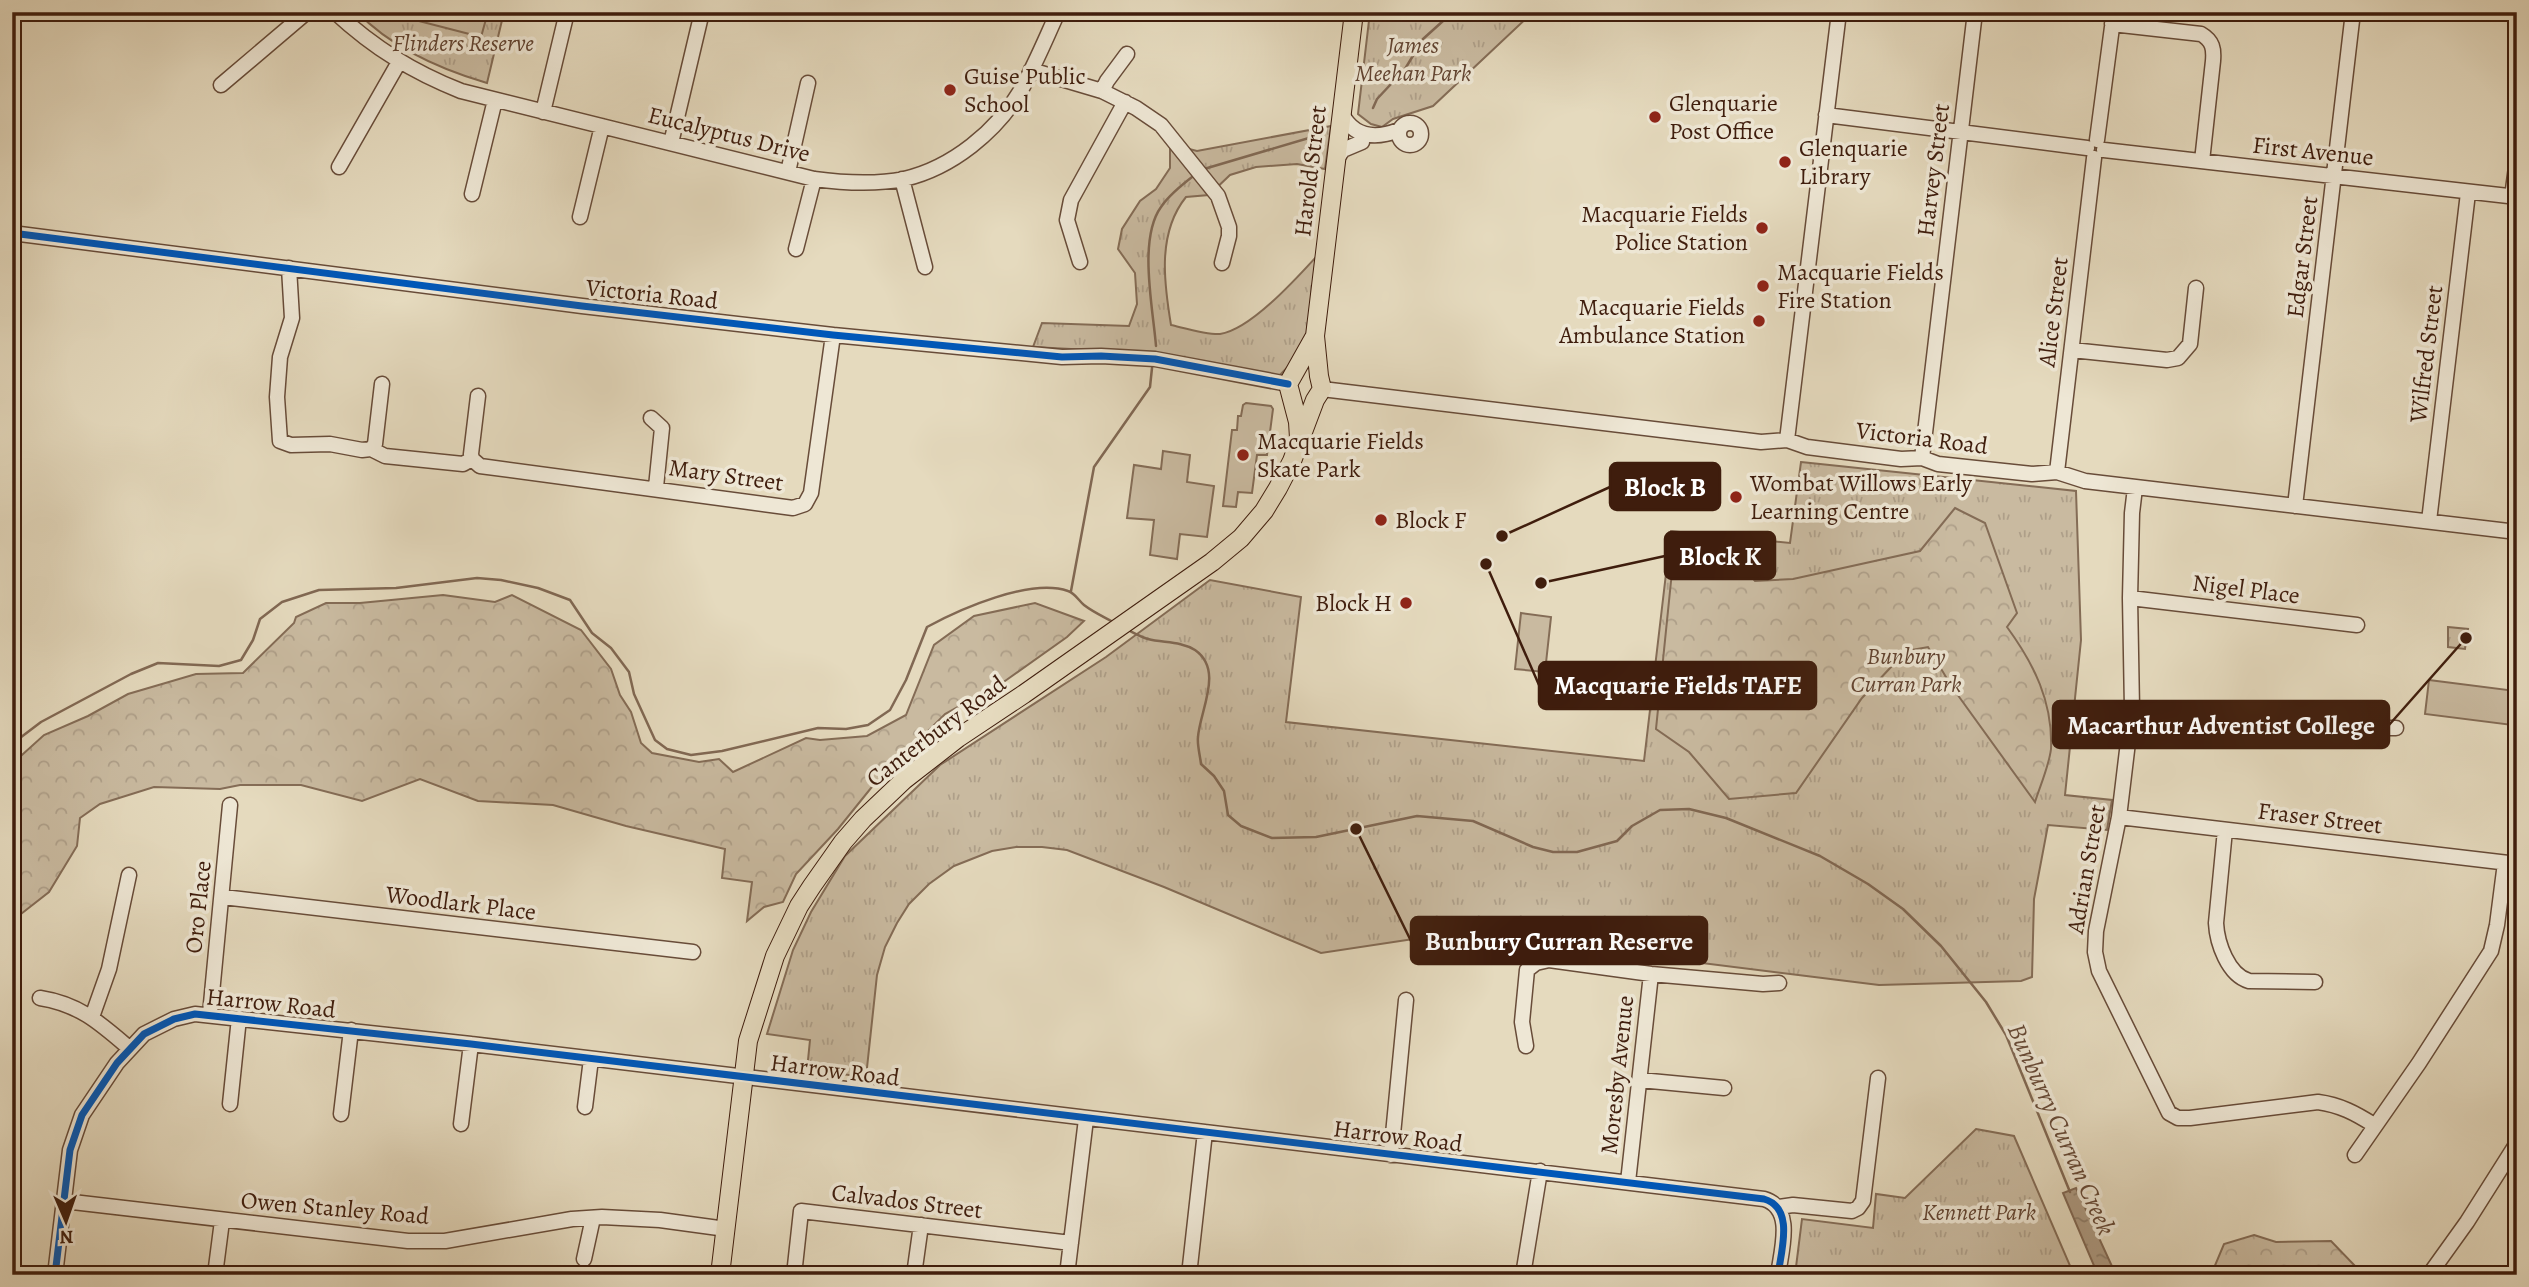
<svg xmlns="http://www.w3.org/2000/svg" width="2529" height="1287" viewBox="0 0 2529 1287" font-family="Alegreya,serif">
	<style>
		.grass { fill: url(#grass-tufts); stroke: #846c56; stroke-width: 2 }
		.forest { fill: url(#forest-crowns); stroke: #846c56; stroke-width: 2 }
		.pitch { fill: #c9baa0; stroke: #846c56; stroke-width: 2 }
		.water { fill: url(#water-ripples); stroke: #816853; stroke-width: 2 }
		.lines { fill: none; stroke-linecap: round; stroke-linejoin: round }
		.stream { stroke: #816853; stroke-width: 2.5 }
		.minor-casing { stroke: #684c39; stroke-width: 17 }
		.major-casing { stroke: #3f1d0d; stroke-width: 20 }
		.minor { stroke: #eee7d5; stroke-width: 14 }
		.major { stroke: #e5dabe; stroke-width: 18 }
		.cycleway-casing { stroke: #eee7d5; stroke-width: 11 }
		.cycleway { stroke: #0057b8; stroke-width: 7 }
		.poi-dot { fill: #8f2418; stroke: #eee7d5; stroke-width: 2.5 }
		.labels { text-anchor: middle; stroke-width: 7; stroke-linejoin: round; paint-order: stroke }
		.park-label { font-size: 24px; font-style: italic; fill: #624432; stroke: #eee7d5 }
		.poi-label { font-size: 24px; fill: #3f1d0d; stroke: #eee7d5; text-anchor: start }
		.street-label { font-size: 24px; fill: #3f1d0d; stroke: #eee7d5 }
		.water-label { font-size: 26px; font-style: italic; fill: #664936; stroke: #eee7d5 }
		.leader { fill: none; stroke: #3f1d0d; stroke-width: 2.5 }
		.callout-dot { fill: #3f1d0d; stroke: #eee7d5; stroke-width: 2.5 }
		.callout { fill: #3f1d0d; stroke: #3f1d0d; stroke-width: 2.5 }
		.callout-label { font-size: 26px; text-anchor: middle; font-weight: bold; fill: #fff }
	</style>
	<defs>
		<pattern id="grass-tufts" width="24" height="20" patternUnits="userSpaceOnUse" patternTransform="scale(1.75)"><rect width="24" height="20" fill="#c9baa0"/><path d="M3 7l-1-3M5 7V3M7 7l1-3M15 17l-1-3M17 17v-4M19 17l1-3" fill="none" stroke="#ae9f89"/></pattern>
		<pattern id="forest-crowns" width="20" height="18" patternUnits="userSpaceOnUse" patternTransform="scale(1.75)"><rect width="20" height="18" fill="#c9baa0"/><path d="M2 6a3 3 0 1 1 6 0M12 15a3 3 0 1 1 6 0" fill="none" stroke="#ae9f89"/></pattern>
		<pattern id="water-ripples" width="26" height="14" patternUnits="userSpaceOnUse" patternTransform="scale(1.75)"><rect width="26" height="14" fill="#ad9a82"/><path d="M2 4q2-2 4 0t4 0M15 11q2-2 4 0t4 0" fill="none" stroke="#8e7d69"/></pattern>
	</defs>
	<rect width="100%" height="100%" fill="#e5dabe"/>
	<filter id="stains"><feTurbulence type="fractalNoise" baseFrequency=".00286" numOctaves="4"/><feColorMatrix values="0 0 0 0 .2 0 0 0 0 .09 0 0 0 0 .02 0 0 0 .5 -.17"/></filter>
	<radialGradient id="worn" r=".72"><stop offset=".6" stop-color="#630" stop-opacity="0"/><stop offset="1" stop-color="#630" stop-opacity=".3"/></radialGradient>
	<path class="grass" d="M357 12H504L487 83C439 69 392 48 357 12Z
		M1370 12H1533L1433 106 1393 119 1382 127 1371 124 1358 114Z
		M1331 126 1325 169 1297 164 1256 167 1230 175 1209 195 1186 197C1157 233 1164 283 1171 325 1184 328 1208 335 1220 334 1250 330 1296 279 1317 256L1308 346 1278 377 1166 354 1033 347 1042 323 1129 326 1137 304 1135 273 1118 249 1122 229 1140 201 1156 189 1170 168V144L1197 151Z
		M1801 462 2076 491 2081 640 2065 795 2112 800 2107 830 2048 825 2034 899 2032 977 2021 981 1879 985 1486 936 1420 938 1321 953 1164 887 1067 850 1042 847H1016L992 851 954 866 929 884 909 904 897 923 885 947 877 975 866 1077 807 1070 810 1040 767 1034 793 950 811 912 845 856 940 765 1106 657 1210 580 1301 597 1286 722 1644 761 1671 531 1790 543Z
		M2448 627 2468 629 2465 649 2448 647Z
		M1976 1129 2014 1136 2074 1275H1795L1802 1219 1873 1228 1876 1194 1905 1198Z"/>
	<path class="forest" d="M1955 508 1985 523 2017 613 2007 627C2034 664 2053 702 2051 749 2049 766 2040 786 2035 802L1952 687 1928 647 1906 651 1862 698 1796 793 1729 799 1689 752 1656 729 1675 542H1722L1755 581 1793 579 1920 551Z
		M443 595 495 602 512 595 581 630 611 669 620 695 631 712 641 743 652 753 699 762 719 759 733 772 806 738 820 740 867 736 906 715 934 645 974 616 1035 603 1084 621 1067 637 1005 681 945 714 871 788 838 829 796 874 783 902 764 907 747 921 752 882 722 878 725 849 626 826 553 805 478 801 420 779 362 801 301 785H240L220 789 154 787 100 804 80 818 77 846 49 892 12 921V764L44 735 88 716 128 694 196 674 243 673 294 623 296 617 326 603H360Z
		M2254 1235 2276 1242 2331 1241 2358 1269 2360 1275H2211L2224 1244Z"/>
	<path class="pitch" d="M384 12H488L481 37Z
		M1246 403 1271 406 1273 409 1267 455H1257L1252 493 1238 492 1236 507 1223 506 1232 430H1237L1238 416H1241L1243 405Z
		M1163 451 1190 455 1187 482 1214 486 1207 537 1180 534 1177 559 1150 555 1154 520 1127 518 1134 465 1161 469Z
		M1521 613 1551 617 1545 672 1515 669Z
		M2429 680 2516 691 2512 725 2425 714Z"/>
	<path class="water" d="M2076 1188 2116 1275H2098L2063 1193Z"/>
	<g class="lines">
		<path class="stream" d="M1373 108 1377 99 1405 69 1423 39 1453 12
			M1204 169 1319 135
			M1156 346C1153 308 1138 239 1161 207 1169 195 1184 183 1196 174
			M1071 591 1094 467 1150 387 1152 368
			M1128 630C1134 633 1141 637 1148 639 1163 643 1181 641 1195 650 1224 670 1200 710 1198 737 1197 745 1200 755 1201 764L1214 776 1224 791 1228 815 1241 826 1272 838 1316 837 1417 816 1473 821 1533 847 1553 852H1577L1617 841 1632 826 1660 810 1689 809 1726 818 1820 856 1868 884 1903 909 1941 946 1986 1002 2006 1035 2070 1192
			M12 744 41 722 131 674 158 663 219 666 241 660 253 640 260 619 282 602 319 590 396 588 477 578 501 580 538 588 570 600 592 633 611 648 629 672 634 694 655 740 667 749 691 755 722 751 818 728 846 729 868 725 890 710 906 680 927 627C960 609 1030 578 1068 591 1075 593 1079 601 1084 605 1093 612 1104 617 1113 622"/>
		<g class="minor-casing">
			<path id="minor" d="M335 12C374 48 413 72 461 91L814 179C844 183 874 185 904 179 952 168 997 131 1021 90 1035 65 1046 38 1058 12
				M2112 24 2201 34C2213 41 2214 49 2213 61L2202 161
				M1031 70 1102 91 1136 108 1161 125 1218 196 1229 227V236L1222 263
				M221 85 307 12
				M1102 91 1107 81 1127 54
				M543 112 567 12
				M1342 114C1354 138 1376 139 1399 130
				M1826 115 2087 148
				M1399 134a11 11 0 1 1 22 0a11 11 0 1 1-22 0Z
				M2097 140 2114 12
				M671 143 702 12
				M2104 150 2517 197
				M1336 160 1343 150 1362 142
				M339 167 399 62
				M788 172 808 83
				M902 179 925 267
				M472 194 495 100
				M2512 197 2517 160
				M580 217 602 126
				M12 233 582 306 833 335 1062 357 1101 356 1155 359 1288 384
				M796 249 814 179
				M1080 262 1067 220 1071 200 1125 102
				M289 268 292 318 280 357 277 397 280 441 291 445 330 444 362 450 371 449 385 456 463 464 472 459
				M2072 350 2167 360 2178 358 2190 344 2196 288
				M1322 389 1761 442 1787 440 1807 447 1901 459 1922 458 1938 464 2032 474 2057 472 2085 481 2517 532
				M478 396 471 454 472 459 480 466 793 508 805 504 811 493 833 335
				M651 418 662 428 656 487
				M1787 440 1839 12
				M371 449 375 444 382 384
				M1922 458 1975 12
				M2057 472 2094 158
				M2135 488 2132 513 2130 598 2132 709 2119 817 2096 931 2095 952 2099 971 2169 1113 2178 1118H2190L2318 1102C2340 1105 2355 1113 2374 1125
				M2295 506 2353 12
				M2429 521 2468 193
				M2130 598 2357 625
				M2132 709 2316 728H2396
				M2119 817 2517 864
				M2225 830 2216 923C2217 943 2228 975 2249 981L2315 982
				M223 897 693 952
				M40 998C79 1004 100 1023 129 1048
				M210 1014 230 805
				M92 1017 109 969 129 875
				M1526 1046 1522 1022 1527 970 1536 963 1549 960 1651 974 1763 984 1779 983
				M1640 1080 1724 1088
				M230 1104 239 1018
				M585 1107 591 1059
				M341 1114 351 1030
				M461 1124 471 1044
				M1391 1155 1406 1000
				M2355 1155 2419 1063 2491 951 2497 925 2505 863
				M1628 1182 1651 974
				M64 1201 408 1241H445L572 1219 602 1217 660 1220 726 1229
				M1778 1207 1793 1205 1852 1211 1858 1208 1863 1201 1878 1078
				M584 1259 593 1218
				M55 1275 70 1150 82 1115 117 1063 144 1034 174 1019 195 1014 471 1044 1764 1199C1795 1208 1781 1251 1778 1275
				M215 1275 222 1221
				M794 1275 801 1211 1071 1243
				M914 1275 921 1225
				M1067 1275 1086 1119
				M1189 1275 1205 1132
				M1523 1275 1540 1171
				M2429 1275 2467 1222 2517 1143"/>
		</g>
		<g class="major-casing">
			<path id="major" d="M1299 438 1298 422 1288 384 1315 336
				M720 1275 748 1041 775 956 799 906 812 886 843 842 863 819 904 780 958 738 1024 694 1212 562 1241 538 1264 511 1278 488 1292 461 1315 400 1322 389 1319 376 1315 336 1354 12"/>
		</g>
		<use href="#minor" class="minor"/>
		<use href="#major" class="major"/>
		<g class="cycleway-casing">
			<path id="cycleway" d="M12 233 582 306 833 335 1062 357 1101 356 1155 359 1288 384
				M55 1275 70 1150 82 1115 117 1063 144 1034 174 1019 195 1014 471 1044 1764 1199C1795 1208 1781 1251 1778 1275"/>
		</g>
		<use href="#cycleway" class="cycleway"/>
	</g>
	<g class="poi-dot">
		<circle cx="950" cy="90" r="7"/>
		<circle cx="1655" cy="117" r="7"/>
		<circle cx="1785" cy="162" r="7"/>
		<circle cx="1762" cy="228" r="7"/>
		<circle cx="1763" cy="286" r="7"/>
		<circle cx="1759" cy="321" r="7"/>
		<circle cx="1243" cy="455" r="7"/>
		<circle cx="1736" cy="497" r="7"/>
		<circle cx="1381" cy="520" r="7"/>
		<circle cx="1406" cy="603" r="7"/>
	</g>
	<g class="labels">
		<g class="park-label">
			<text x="463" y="51">Flinders Reserve</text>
			<text x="1413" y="53">James<tspan x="1413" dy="28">Meehan Park</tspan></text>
			<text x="1906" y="664">Bunbury<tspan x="1906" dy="28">Curran Park</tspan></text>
			<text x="1979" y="1220">Kennett Park</text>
		</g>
		<g class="poi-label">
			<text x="964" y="84">Guise Public<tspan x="964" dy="28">School</tspan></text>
			<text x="1669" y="111">Glenquarie<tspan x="1669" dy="28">Post Office</tspan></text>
			<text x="1799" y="156">Glenquarie<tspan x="1799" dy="28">Library</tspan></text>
			<text x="1748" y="222" text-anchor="end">Macquarie Fields<tspan x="1748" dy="28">Police Station</tspan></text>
			<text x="1777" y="280">Macquarie Fields<tspan x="1777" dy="28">Fire Station</tspan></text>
			<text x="1745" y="315" text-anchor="end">Macquarie Fields<tspan x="1745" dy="28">Ambulance Station</tspan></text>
			<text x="1257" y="449">Macquarie Fields<tspan x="1257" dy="28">Skate Park</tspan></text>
			<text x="1750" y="491">Wombat Willows Early<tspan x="1750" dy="28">Learning Centre</tspan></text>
			<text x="1395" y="528">Block F</text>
			<text x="1392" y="611" text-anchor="end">Block H</text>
		</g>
		<g class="street-label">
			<text transform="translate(729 134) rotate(14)" y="8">Eucalyptus Drive</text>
			<text transform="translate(2313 151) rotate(6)" y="8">First Avenue</text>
			<text transform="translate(1933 170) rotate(-83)" y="8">Harvey Street</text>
			<text transform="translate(1310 171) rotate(-83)" y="8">Harold Street</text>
			<text transform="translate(2302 257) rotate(-83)" y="8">Edgar Street</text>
			<text transform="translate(652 294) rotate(6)" y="8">Victoria Road</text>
			<text transform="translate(2053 312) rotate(-83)" y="8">Alice Street</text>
			<text transform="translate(2426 354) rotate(-83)" y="8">Wilfred Street</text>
			<text transform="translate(1922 438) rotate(7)" y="8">Victoria Road</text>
			<text transform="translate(726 475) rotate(8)" y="8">Mary Street</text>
			<text transform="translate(2246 589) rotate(7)" y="8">Nigel Place</text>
			<text transform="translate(936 731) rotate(-37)" y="8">Canterbury Road</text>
			<text transform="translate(2320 818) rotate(7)" y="8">Fraser Street</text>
			<text transform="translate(2086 869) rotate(-80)" y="8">Adrian Street</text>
			<text transform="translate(461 903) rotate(7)" y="8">Woodlark Place</text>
			<text transform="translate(198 907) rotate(-84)" y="8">Oro Place</text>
			<text transform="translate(271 1003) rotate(6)" y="8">Harrow Road</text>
			<text transform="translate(835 1070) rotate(7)" y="8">Harrow Road</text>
			<text transform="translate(1617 1075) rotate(-84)" y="8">Moresby Avenue</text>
			<text transform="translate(1398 1136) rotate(7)" y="8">Harrow Road</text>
			<text transform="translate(907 1201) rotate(7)" y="8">Calvados Street</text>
			<text transform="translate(335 1208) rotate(5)" y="8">Owen Stanley Road</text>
		</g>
		<g class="water-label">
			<text transform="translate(2062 1129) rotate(66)" y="9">Bunburry Curran Creek</text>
		</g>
	</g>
	<path class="leader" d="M1502 536L1610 487M1541 583L1665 556M1486 564L1539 685M2466 638L2389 725M1356 829L1411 941"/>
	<g class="callout-dot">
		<circle cx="1502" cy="536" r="7"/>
		<circle cx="1541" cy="583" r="7"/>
		<circle cx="1486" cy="564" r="7"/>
		<circle cx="2466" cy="638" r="7"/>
		<circle cx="1356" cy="829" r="7"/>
	</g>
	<g class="callout">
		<rect x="1610" y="463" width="110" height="47" rx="7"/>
		<rect x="1665" y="532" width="110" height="47" rx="7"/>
		<rect x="1539" y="662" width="277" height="47" rx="7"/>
		<rect x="2053" y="701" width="336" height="47" rx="7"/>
		<rect x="1411" y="917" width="296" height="47" rx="7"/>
	</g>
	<g class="callout-label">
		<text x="1665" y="496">Block B</text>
		<text x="1720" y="565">Block K</text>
		<text x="1678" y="694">Macquarie Fields TAFE</text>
		<text x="2221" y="734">Macarthur Adventist College</text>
		<text x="1559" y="950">Bunbury Curran Reserve</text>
	</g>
	<rect width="2529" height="1287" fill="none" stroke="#e5dabe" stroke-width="42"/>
	<rect x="14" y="14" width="2501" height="1259" fill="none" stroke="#3f1d0d" stroke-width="3.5"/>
	<rect x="21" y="21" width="2487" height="1245" fill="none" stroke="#3f1d0d" stroke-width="2"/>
	<g transform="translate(66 1221) rotate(178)" stroke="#eee7d5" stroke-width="5" paint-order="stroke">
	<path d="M0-5L12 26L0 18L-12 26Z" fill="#3f1d0d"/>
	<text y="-10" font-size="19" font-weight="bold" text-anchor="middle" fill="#3f1d0d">N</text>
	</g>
	<rect width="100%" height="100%" filter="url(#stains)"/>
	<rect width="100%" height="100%" fill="url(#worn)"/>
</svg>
